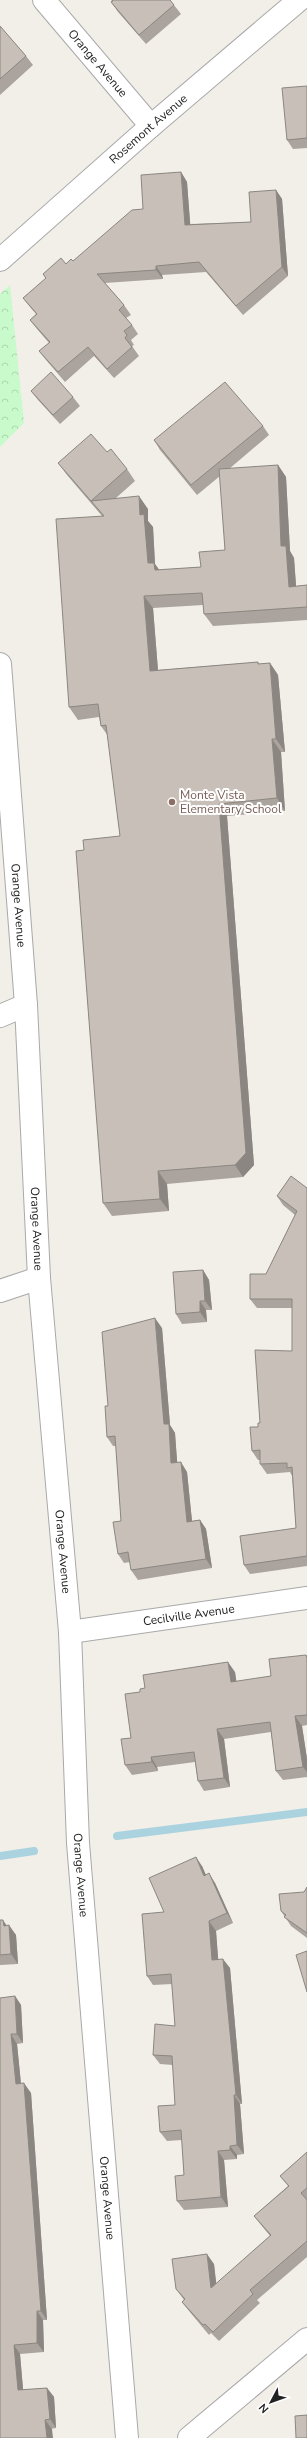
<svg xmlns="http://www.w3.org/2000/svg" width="307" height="2438" viewBox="0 0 307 2438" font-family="'Nunito Sans',sans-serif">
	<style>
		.park { fill: url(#park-crowns) }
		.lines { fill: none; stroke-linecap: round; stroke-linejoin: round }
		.stream { stroke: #aad3df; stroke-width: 8 }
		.minor-casing { stroke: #a9a9a9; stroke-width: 24 }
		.tertiary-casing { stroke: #a9a9a9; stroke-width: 24 }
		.minor { stroke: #fff; stroke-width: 22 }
		.tertiary { stroke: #fff; stroke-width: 22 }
		.wall { fill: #aba49e }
		.shaded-wall { fill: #8b8681 }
		.building { fill: #c7bfb8; stroke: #8b8681 }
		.education-dot { fill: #8d6e63; stroke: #fff; stroke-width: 1.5 }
		.labels { text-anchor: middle; stroke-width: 4; stroke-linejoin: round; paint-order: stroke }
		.street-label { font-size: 12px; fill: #222; stroke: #fff }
		.education-label { font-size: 12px; fill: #785e54; stroke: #fff; text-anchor: start }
	</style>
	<defs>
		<pattern id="park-crowns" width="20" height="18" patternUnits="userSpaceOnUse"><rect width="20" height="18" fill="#c8facc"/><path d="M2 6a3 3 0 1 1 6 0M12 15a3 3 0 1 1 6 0" fill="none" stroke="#acd6af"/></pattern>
	</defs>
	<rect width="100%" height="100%" fill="#f2efe9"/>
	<path class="park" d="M10 285 24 423 0 447V294Z"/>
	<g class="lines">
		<path class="stream" d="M117 1836 307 1812
			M0 1856 34 1851"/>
		<g class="minor-casing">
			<g id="minor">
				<path id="s1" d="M44 0 151 126"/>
				<path id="s2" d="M0 664 26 1005 39 1278 70 1632 78 1843 127 2438"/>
				<path d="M0 1016 26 1005"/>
				<path d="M0 1291 39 1278"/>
				<path id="s3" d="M70 1632 307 1598"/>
			</g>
		</g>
		<g class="tertiary-casing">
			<g id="tertiary">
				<path id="s4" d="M0 260 151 126 299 0"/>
				<path d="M189 2438 307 2339"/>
			</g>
		</g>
		<use href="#minor" class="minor"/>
		<use href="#tertiary" class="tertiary"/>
	</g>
	<path class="wall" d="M111 0H170L181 14 146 44 118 12 111 2 112 1Z
		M0 26 26 56 33 65 0 95Z
		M307 86V148L293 149 287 140Z
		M181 172 187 182 190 224 251 222 276 190 282 199 288 276 243 315 206 272 162 275 163 279 105 283 124 305 131 315 126 318 132 325 138 334 131 340 134 345 132 346 139 356 114 378 94 356 65 382 46 360 39 351 49 343 37 329 30 320 36 314 30 307 23 298 46 279 43 274 73 261 143 209Z
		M31 391 73 397 80 406 60 424 38 400Z
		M263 426 269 435 229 469 278 465 286 477 290 551 294 558 296 586 307 585V620L213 626 204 614 203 605 153 608 158 670 258 662 259 664 270 663 278 675 285 752H281L285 811 227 816 254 1165 243 1177 167 1184 169 1211 112 1216 103 1203 84 850 120 836 108 736 101 726 99 717 78 720 69 707 102 516 67 475 58 463 107 452 127 469 135 481 116 498 148 509V521L153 527 155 564 159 570 201 567 225 550 220 476 197 495 160 450 154 440Z
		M307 1188V1566L250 1574 244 1565 296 1528 292 1476 290 1472 267 1474 260 1464V1460H258L252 1451 258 1427 292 1351V1308H257L250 1299 266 1274 295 1215 283 1205 277 1196Z
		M203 1270 209 1280 212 1310H206L207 1322 182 1324 176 1314Z
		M162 1328 170 1425 175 1433 177 1463 187 1472 192 1521 200 1520 206 1529 212 1568 138 1580 131 1570 130 1562 124 1563 118 1554 121 1521 116 1446H113L107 1437 108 1406Z
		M307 1655V1725L302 1726 307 1759V1777L283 1780 276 1771 271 1732 224 1739 230 1787 204 1791 198 1781 195 1762 157 1767 158 1771 132 1775 125 1765 140 1692 235 1672 236 1682 271 1676Z
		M202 1866 206 1875 215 1883 233 1923 216 1931 218 1959 230 1968 242 2104H240L244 2154 237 2155V2159L224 2160 228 2207 184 2210 177 2201 184 2175 182 2140 167 2141 160 2132 175 2105 173 2065 160 2064 153 2055 175 2026 172 1984 153 1985 147 1976 164 1912Z
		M307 1887V1938L291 1926 281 1911 304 1892Z
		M0 1920 7 1926 16 1935 18 1964 0 1965Z
		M15 1996 21 2005 23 2043 17 2044 21 2084 31 2093 47 2320H43L44 2352 20 2354 23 2390 47 2388 54 2397 56 2428 0 2438V1998Z
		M307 2152V2257L257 2300 260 2303 219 2341 211 2333 209 2335 189 2311 182 2302 184 2300 176 2289 214 2264 216 2284 270 2236 261 2225 254 2216 288 2186 280 2176Z"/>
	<path class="shaded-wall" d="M181 172 187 182 191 234 185 225Z
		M276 190 282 199 288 276 282 267Z
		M156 266 162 275 163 279 156 270Z
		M278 465 286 477 290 551 294 558 297 599 289 587 281 546Z
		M139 496 148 509V521L153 527 155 564 163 575 156 576 148 563 140 515Z
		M144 596 153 608 159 683 150 671Z
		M270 663 278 675 285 752 276 739Z
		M272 739 281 752 285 811 277 798Z
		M219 804 227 816 254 1165 243 1177 235 1165Z
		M158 1171 167 1184 169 1211 160 1199Z
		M203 1270 209 1280 212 1310 205 1301Z
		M200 1301 206 1310 207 1322 200 1312Z
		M155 1318 162 1328 170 1425 175 1433 178 1473 171 1463 164 1424Z
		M181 1462 187 1472 193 1531 187 1522Z
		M200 1520 206 1529 212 1568 206 1559Z
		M228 1662 235 1672 238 1692 231 1682Z
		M295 1716 302 1726 307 1759V1772L303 1767Z
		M217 1729 224 1739 230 1787 224 1778Z
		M151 1757 157 1767 158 1771 152 1762Z
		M196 1857 202 1866 210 1885 204 1876Z
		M209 1873 215 1883 233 1923 227 1913Z
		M3 1920 9 1929V1925L16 1935 18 1964 11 1954 4 1926Z
		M209 1921 216 1931 219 1969 212 1960Z
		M223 1959 230 1968 242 2104 236 2095Z
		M15 1996 21 2005 23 2043 17 2034Z
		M11 2034 17 2044 22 2094 16 2084Z
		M24 2083 31 2093 47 2320 41 2311Z
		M234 2095 240 2104 244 2154 237 2145Z
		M230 2146 237 2155V2159L230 2150Z
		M218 2151 224 2160 228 2207 221 2197Z
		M207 2254 214 2264 218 2298 211 2288Z
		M37 2311 43 2320 44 2352 37 2343Z
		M14 2345 20 2354 24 2400 18 2390Z
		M47 2388 54 2397 56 2428 50 2419Z
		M45 2420 52 2429 53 2438H47Z"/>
	<path class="building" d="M112 0H170L174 5 139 35 111 2 113 1Z
		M0 26 26 56 0 79Z
		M307 86V138L287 140 282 88Z
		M181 172 185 225 251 222 249 192 276 190 282 267 236 306 199 262 156 266V270L97 274 124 305 119 310 132 325 124 331 127 335 125 338 132 347 107 369 88 347 58 372 39 351 50 342 30 320 37 314 23 298 46 278 43 274 61 258 66 264 71 259 73 261 132 210 143 209 141 175Z
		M51 372 73 397 53 415 31 391Z
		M225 382 263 426 191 485 154 440Z
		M91 434 107 452 111 449 127 469 91 501 139 496 140 515 144 514 148 563H154L155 570 201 567 199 552 225 550 219 469 278 465 281 546H286L289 587 307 585V607L204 614 202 593 144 596 150 671 258 662V664L270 663 276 739H272L277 798 219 804 246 1153 235 1165 158 1171 160 1199 103 1203 76 851 84 850 83 840 120 836 106 725 101 726 98 704 69 707 56 519 104 516 58 463Z
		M291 1176 307 1188V1556L244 1565 240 1536 296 1528 292 1467 287 1468V1463L260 1464V1450L252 1451 250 1427H258V1423H260L255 1350 292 1351V1299H250V1274H266L297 1211 277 1196Z
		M203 1270 205 1301H200V1312L176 1314 173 1272Z
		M155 1318 164 1424H169L171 1463 181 1462 187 1522 200 1520 206 1559 131 1570 128 1552 118 1554 113 1522 121 1521 115 1436 107 1437 105 1406H108L102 1332Z
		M306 1655 307 1658V1715L295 1716 303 1767 276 1771 270 1722 217 1729 224 1778 198 1781 194 1752 151 1757 152 1762 125 1765 121 1739 131 1738 125 1694 140 1692V1689L145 1688 143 1675 228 1662 231 1682 271 1676 269 1659Z
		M196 1857 204 1876 209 1873 227 1913 209 1921 212 1960 223 1959 236 2095H234L237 2145 230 2146V2150L218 2151 221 2197 177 2201 175 2176 184 2175 181 2130 160 2132 158 2106 175 2105 172 2056 153 2055 155 2024 175 2026 171 1974 147 1976 142 1914 164 1912 149 1878Z
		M307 1887V1933L284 1917 286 1915 281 1911 279 1894 304 1892Z
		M0 1920H3L4 1926 9 1925 11 1954 0 1955Z
		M307 1951V1992L296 1955Z
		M15 1996 17 2034H11L16 2084 24 2083 41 2311H37V2343L14 2345 18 2390 47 2388 50 2419 45 2420 47 2438H0V1998Z
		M307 2152V2188L301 2193 307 2200V2241L250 2290 253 2294 213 2332 205 2324 203 2325 182 2302 185 2299 176 2289 172 2259 207 2254 211 2288 271 2235 254 2216 289 2186 280 2176Z
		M307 2415V2438H296L295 2416Z"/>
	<circle class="education-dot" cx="172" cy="802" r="4"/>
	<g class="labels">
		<g class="street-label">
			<text dy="4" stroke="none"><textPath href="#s1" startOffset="83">Orange Avenue</textPath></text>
			<text dy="4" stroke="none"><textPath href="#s4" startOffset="198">Rosemont Avenue</textPath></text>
			<text dy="4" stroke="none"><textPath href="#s2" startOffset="242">Orange Avenue</textPath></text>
			<text dy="4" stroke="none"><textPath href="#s2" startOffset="566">Orange Avenue</textPath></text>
			<text dy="4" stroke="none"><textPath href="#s2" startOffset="890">Orange Avenue</textPath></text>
			<text dy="4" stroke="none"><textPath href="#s3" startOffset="120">Cecilville Avenue</textPath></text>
			<text dy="4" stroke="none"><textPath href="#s2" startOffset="1214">Orange Avenue</textPath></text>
			<text dy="4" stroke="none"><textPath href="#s2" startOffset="1538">Orange Avenue</textPath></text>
		</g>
		<g class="education-label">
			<text x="180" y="799">Monte Vista<tspan x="180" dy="14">Elementary School</tspan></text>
		</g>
	</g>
	<g transform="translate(271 2402) rotate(229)" stroke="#ffffff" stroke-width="3" paint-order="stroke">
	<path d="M0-3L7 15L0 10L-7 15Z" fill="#222222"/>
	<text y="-6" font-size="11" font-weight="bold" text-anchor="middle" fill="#222222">N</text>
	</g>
</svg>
